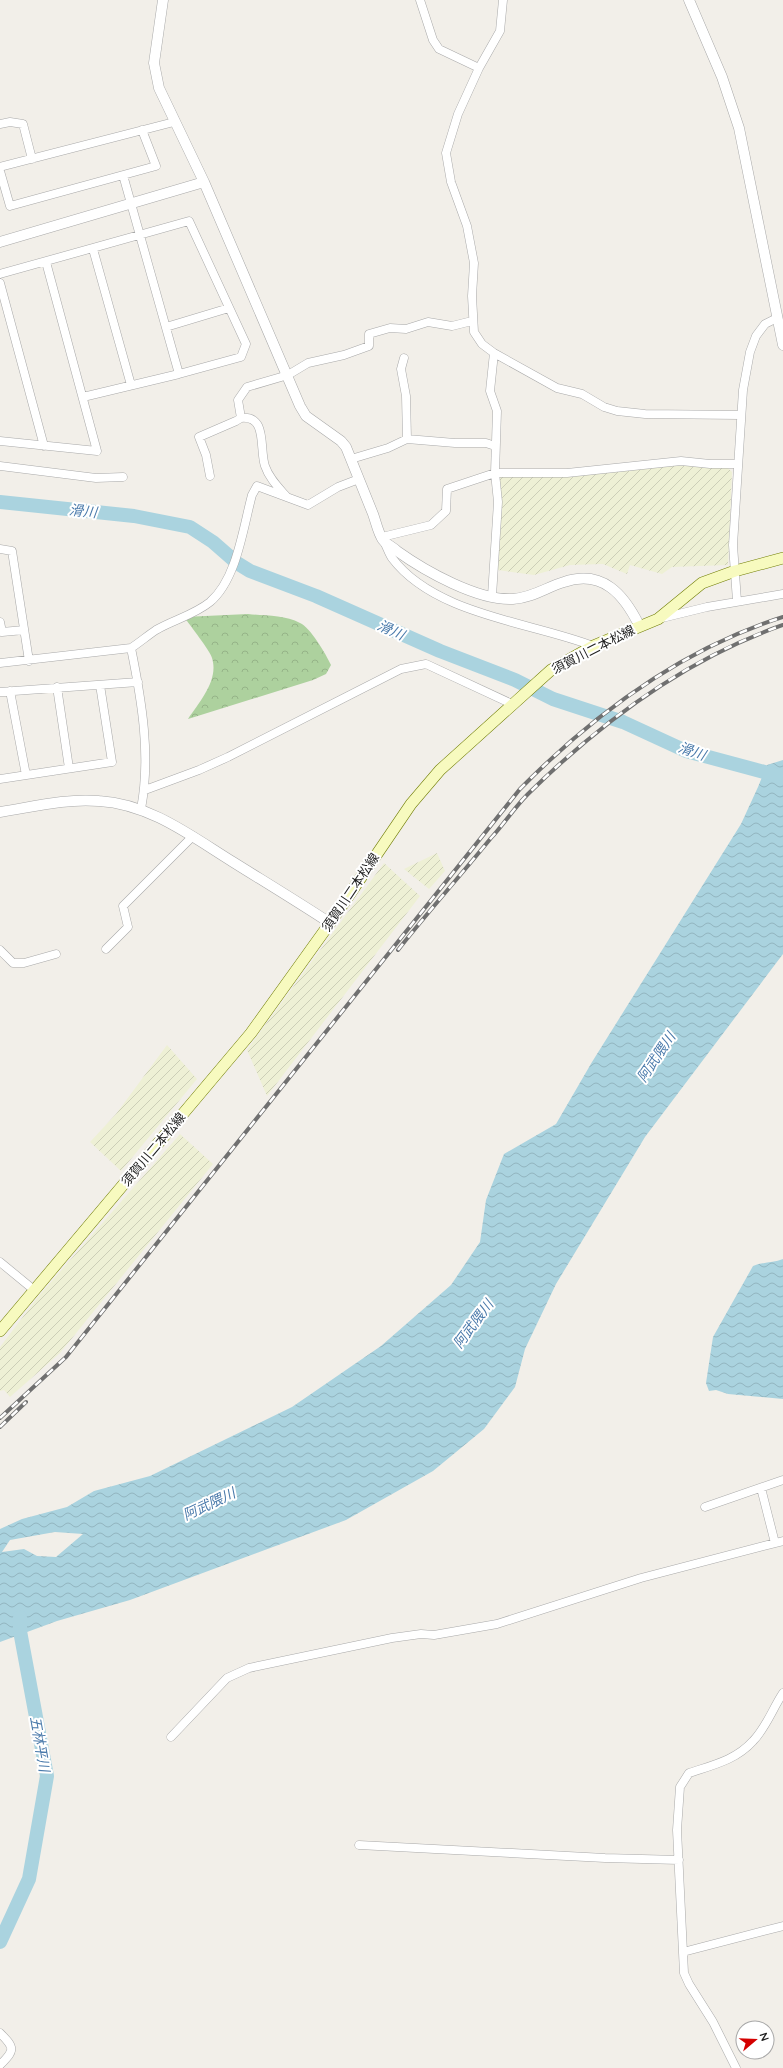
<svg xmlns="http://www.w3.org/2000/svg" width="783" height="2068" viewBox="0 0 783 2068" font-family="Quicksand,'Noto Sans JP',sans-serif">
	<style>
		.farmland { fill: url(#farmland-furrows) }
		.forest { fill: url(#forest-crowns) }
		.water { fill: url(#water-waves); fill-rule: evenodd }
		.lines { fill: none; stroke-linecap: round; stroke-linejoin: round }
		.river { stroke: #aad3df; stroke-width: 14 }
		.minor-casing { stroke: #a9a9a9; stroke-width: 9 }
		.tertiary-casing { stroke: #a9a9a9; stroke-width: 11 }
		.secondary-casing { stroke: #707d05; stroke-width: 12 }
		.minor { stroke: #fff; stroke-width: 8 }
		.tertiary { stroke: #fff; stroke-width: 10 }
		.secondary { stroke: #f7fabf; stroke-width: 11 }
		.rail-casing { stroke: #707070; stroke-width: 4 }
		.rail { stroke: #fff; stroke-width: 2.5; stroke-dasharray: 8; stroke-linecap: butt }
		.labels { text-anchor: middle; stroke-width: 4; stroke-linejoin: round; paint-order: stroke }
		.street-label { font-size: 13px; fill: #222; stroke: #fff }
		.water-label { font-size: 14px; font-style: italic; fill: #4a7aab; stroke: #fff }
	</style>
	<defs>
		<pattern id="farmland-furrows" width="10" height="10" patternUnits="userSpaceOnUse"><rect width="10" height="10" fill="#eef0d5"/><path d="M-1 1l2-2M0 10L10 0M9 11l2-2" fill="none" stroke="#ccceb7"/></pattern>
		<pattern id="forest-crowns" width="20" height="18" patternUnits="userSpaceOnUse"><rect width="20" height="18" fill="#add19e"/><path d="M2 6a3 3 0 1 1 6 0M12 15a3 3 0 1 1 6 0" fill="none" stroke="#95b388"/></pattern>
		<pattern id="water-waves" width="16" height="10" patternUnits="userSpaceOnUse"><rect width="16" height="10" fill="#aad3df"/><path d="M0 5q4-4 8 0t8 0" fill="none" stroke="#92b5bf"/></pattern>
	</defs>
	<rect width="100%" height="100%" fill="#f2efe9"/>
	<path class="farmland" d="M683 464 709 468H728L732 472 728 565 672 567 662 574 630 565 627 574 603 564 570 565 534 575 498 570 501 510 499 476Z
		M437 853 445 871 429 889 404 869Z
		M384 863 420 896 267 1096 247 1050Z
		M167 1045 197 1079 121 1171 90 1142 116 1114Z
		M180 1134 213 1164 60 1353 10 1397 4 1390 0 1391V1347L38 1297Z"/>
	<path class="forest" d="M248 614C265 616 285 615 300 623 310 627 326 654 331 665L326 674 313 680 188 719C200 701 219 680 212 658 210 651 190 625 184 617Z"/>
	<path class="water" d="M783 760V954L645 1137 556 1284 525 1349 515 1387 484 1429 433 1471 346 1520 130 1600 57 1621 0 1642V1529L22 1519 67 1507 94 1491 150 1476 292 1407 381 1346 451 1285 480 1242 486 1200 504 1154 556 1124 592 1062 741 824 758 787 767 765ZM55 1532 83 1534 56 1557 37 1556 24 1549 2 1552 10 1540Z
		M783 1259V1399L728 1394 716 1390 709 1391 706 1383 713 1337 753 1266C763 1262 773 1263 783 1259Z"/>
	<g class="lines">
		<path class="river" d="M0 502 134 516 190 527 213 542 237 563 250 571 316 596 440 651 515 680 553 699 623 722 686 751 783 777
			M0 1942 29 1879 47 1776 20 1631V1617"/>
		<g class="minor-casing">
			<path id="minor" d="M420 0 433 40 439 49 479 68
				M0 124 10 122 23 124 32 159
				M0 167 174 122
				M0 171 10 206 156 166 142 130
				M123 175 179 374
				M93 249 131 385
				M0 274 189 221 246 344 241 357 179 374 83 397
				M0 283 44 446
				M166 327 229 308
				M494 353 557 388 582 394 604 407 617 411 645 414 740 415
				M404 358 401 369 406 396 407 439
				M241 418C268 415 259 449 265 466 269 478 278 487 286 496
				M0 441 97 451 46 262
				M351 459 388 448 407 439 455 443H486L495 446
				M0 466 96 478 123 477
				M210 476 206 455 199 437 236 421 241 418 238 400 247 387 288 375 308 363 344 355 369 346V334L390 328 406 329 428 322 452 326 472 321
				M382 537 431 525 446 511 447 489 495 473H567L681 461 710 464H737
				M384 542C387 547 389 554 392 558 435 615 531 622 593 646
				M0 549 12 551 29 661
				M492 596 498 502 495 473 497 411 490 391 494 353 482 344 474 332 472 296 474 263 467 226 451 182 446 153 458 114 479 68 500 31 503 0
				M737 601 733 545 743 390 750 352 756 336 765 324 777 318
				M658 619 707 607 783 594
				M0 622 2 632 24 630
				M131 648C139 643 147 636 156 630 173 620 194 615 210 602 237 579 243 528 252 495L257 486 308 505 338 487 359 479
				M0 663 131 648C142 702 151 756 141 809
				M57 687 69 768
				M10 691 26 775
				M0 692 138 682
				M0 779 112 762 100 685
				M145 790 199 770 228 757 401 669 426 664 512 704
				M106 949 128 927 123 906 193 836
				M0 950 13 963H24L56 954
				M0 1262 34 1290
				M761 1488 775 1543
				M705 1507 783 1480
				M171 1737 227 1678 249 1668 392 1638 421 1634 434 1635 497 1624 641 1578 783 1541
				M359 1845 605 1858 679 1860
				M683 1952 783 1926
				M0 2033C15 2048 15 2050 0 2065
				M736 2068 713 2022 689 1984 684 1973 677 1830 680 1787 689 1773C713 1765 736 1760 753 1741 766 1728 773 1708 783 1693"/>
		</g>
		<g class="tertiary-casing">
			<path id="tertiary" d="M163 0 154 63 159 88 204 182 300 406 306 416 341 441 346 447C355 469 364 492 373 514 376 522 378 533 383 540 386 544 393 547 397 551 425 571 478 601 513 599 532 598 547 587 564 582 603 569 624 595 639 625
				M689 0 722 77 739 128 783 345
				M0 242 204 182
				M0 812C32 807 67 798 99 801 150 804 191 836 233 862 265 882 298 902 330 923"/>
		</g>
		<g class="secondary-casing">
			<path id="secondary" d="M0 1331 251 1033 330 923 411 804 440 770 551 670 593 646 658 619 702 583 735 571 783 558"/>
		</g>
		<use href="#minor" class="minor"/>
		<use href="#tertiary" class="tertiary"/>
		<use href="#secondary" class="secondary"/>
		<g class="rail-casing">
			<path id="rail" d="M398 950C428 912 460 876 491 838 504 824 514 808 528 794 601 722 685 659 783 625
				M0 1418 66 1357 520 789C593 715 682 649 783 617
				M0 1427 26 1402"/>
		</g>
		<use href="#rail" class="rail"/>
	</g>
	<g class="labels">
		<g class="street-label">
			<text transform="translate(593 649) rotate(-27)" y="5">須賀川二本松線</text>
			<text transform="translate(350 892) rotate(-56)" y="5">須賀川二本松線</text>
			<text transform="translate(153 1149) rotate(-50)" y="5">須賀川二本松線</text>
		</g>
		<g class="water-label">
			<text transform="translate(83 511) rotate(6)" y="5">滑川</text>
			<text transform="translate(391 630) rotate(24)" y="5">滑川</text>
			<text transform="translate(692 751) rotate(19)" y="5">滑川</text>
			<text transform="translate(656 1057) rotate(-56)" y="5">阿武隈川</text>
			<text transform="translate(473 1324) rotate(-53)" y="5">阿武隈川</text>
			<text transform="translate(209 1504) rotate(-25)" y="5">阿武隈川</text>
			<text transform="translate(40 1744) rotate(80)" y="5">五林平川</text>
		</g>
	</g>
	<g transform="translate(755 2040) rotate(71)"><circle r="19" fill="#ffffff" stroke="#a7a7a7"/>
	<path d="M0-3L7 15L0 10L-7 15Z" fill="#d40000"/>
	<text y="-6" font-size="11" font-weight="bold" text-anchor="middle" fill="#222222">N</text>
	</g>
</svg>
